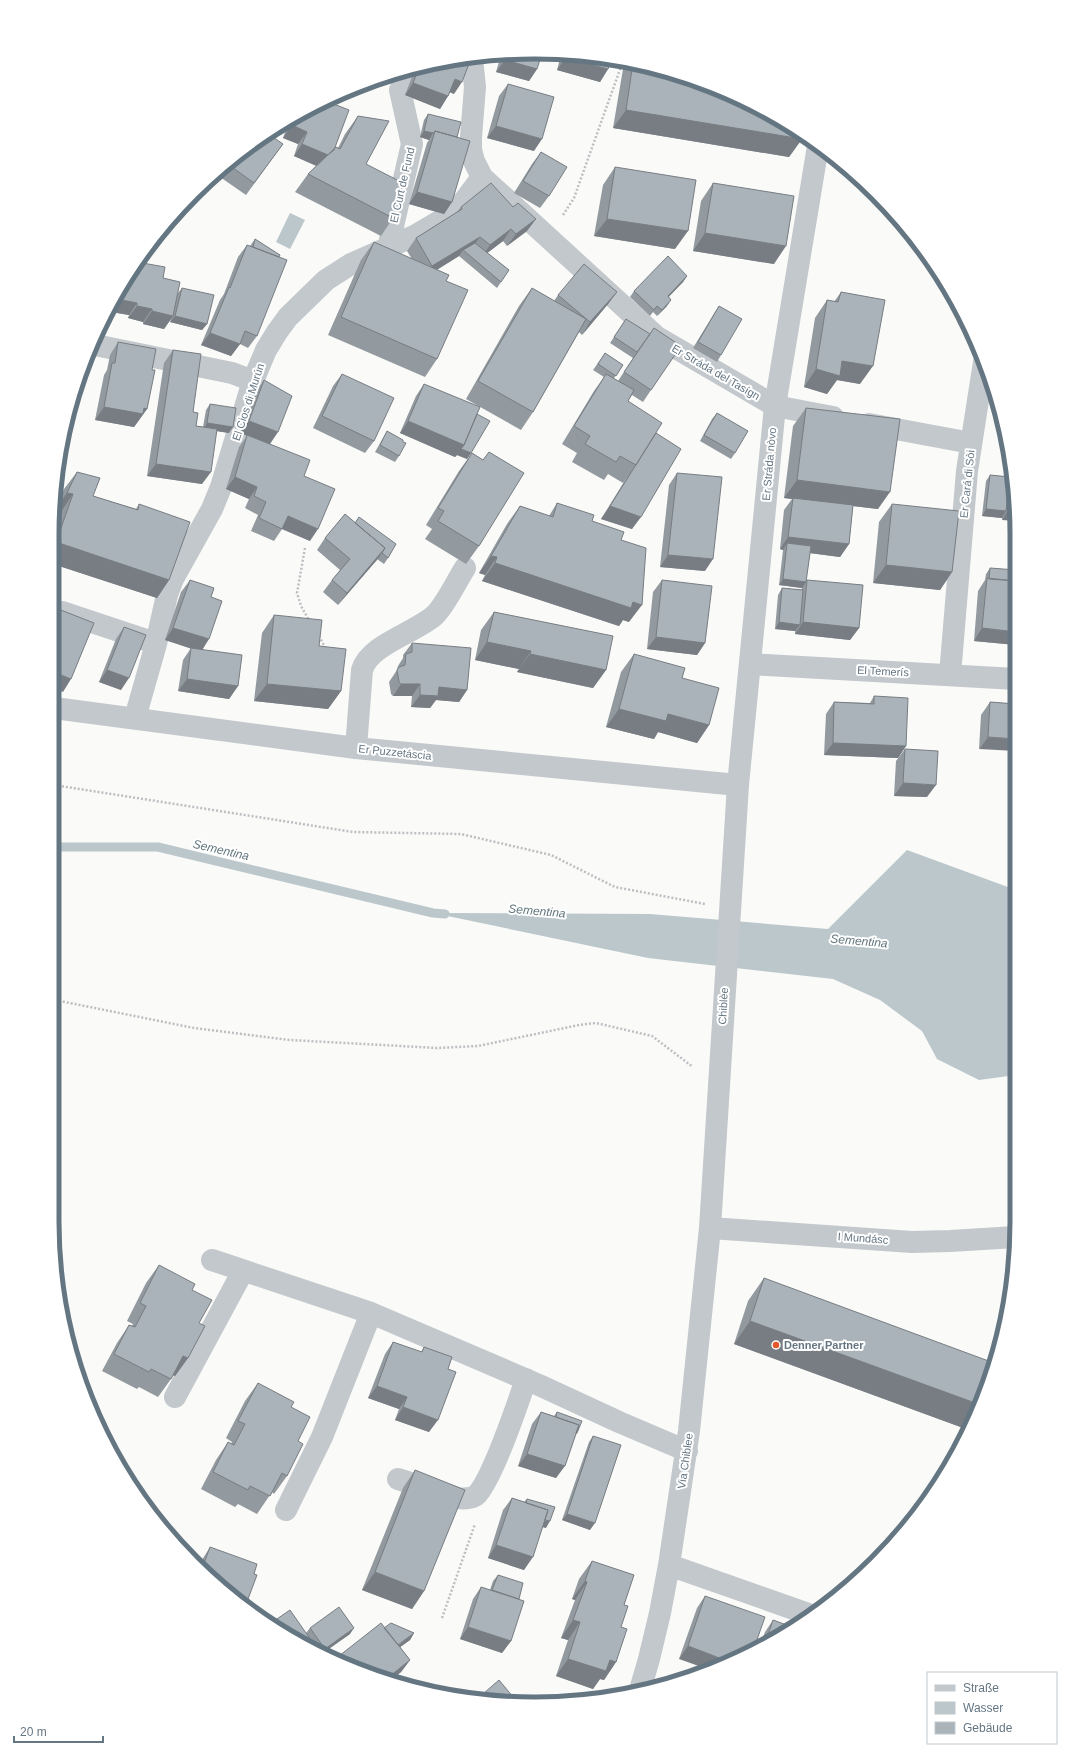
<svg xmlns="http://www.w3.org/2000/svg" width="1069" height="1756" viewBox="0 0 1069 1756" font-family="Arial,sans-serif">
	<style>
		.water { fill: #bbc7cb }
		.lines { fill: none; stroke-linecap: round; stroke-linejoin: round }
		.stream { stroke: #bbc7cb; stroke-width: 9 }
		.path { stroke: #bbbfc2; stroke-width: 2.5; stroke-dasharray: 2 2; stroke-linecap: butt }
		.minor { stroke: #c3c8cc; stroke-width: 22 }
		.wall { fill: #929a9f }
		.shaded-wall { fill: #777d82 }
		.building { fill: #aab3b9; stroke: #777d82 }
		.poi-dot { fill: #e4572e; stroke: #fff; stroke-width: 1.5 }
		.labels { text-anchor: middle; stroke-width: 4; stroke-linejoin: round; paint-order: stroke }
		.street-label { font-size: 11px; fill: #657683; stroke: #fff }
		.poi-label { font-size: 11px; font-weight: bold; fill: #657683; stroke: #fff; text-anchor: start }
		.water-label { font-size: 12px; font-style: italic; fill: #60757c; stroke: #fff }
		.rim { fill: none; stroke: #657683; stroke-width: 5 }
	</style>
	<rect width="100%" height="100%" fill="#fafaf8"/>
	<path class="water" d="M290 213 305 220 290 249 276 242Z
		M907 850 1016 890V1075L979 1080 937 1059 922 1031 880 1000 833 979 648 958 433 913 650 914 828 929Z"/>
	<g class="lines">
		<path class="stream" d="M54 847H158L433 913 445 914"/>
		<path class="path" d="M563 215 574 198 623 61
			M305 548 297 593 301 606 309 620
			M319 636 326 649
			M54 785 353 832 461 834 551 855 615 887 705 904
			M55 1000 194 1028 290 1040 437 1048 478 1046 579 1025 596 1023 652 1036 693 1067
			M442 1618 475 1524"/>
		<path class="minor" d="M472 58 475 87 471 137V150L474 161 482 177 657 337 775 406 833 417
			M388 248 412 144 400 90 406 77
			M95 345 232 373 253 381
			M869 424 971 443
			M62 612 149 641
			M750 664 1016 679
			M950 675 967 471 984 362
			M54 708 356 748 738 785
			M135 718 156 644 167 595 173 579 212 509 221 487 253 381 266 350 277 332 288 317 326 280 351 264 416 235 445 218 464 201 482 177
			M356 748 362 670C370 644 415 633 435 615 446 604 456 582 465 568
			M710 1228 912 1242 950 1241 1016 1237
			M212 1260 371 1313 539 1385 619 1422 687 1451
			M175 1397 243 1271
			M398 1479 457 1498C463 1499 469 1499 475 1496 489 1489 519 1400 526 1379
			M286 1510 322 1437 371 1313
			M669 1565 811 1615
			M640 1690 649 1659 660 1613 669 1565 689 1431 710 1228 738 785 775 406 818 146"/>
	</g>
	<path class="wall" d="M535 52 537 69 529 81 496 72 501 55Z
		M561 55 611 60 608 69 600 82 557 70Z
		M441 61 454 94 450 92 448 96 440 109 405 95 415 69Z
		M628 61 719 89 802 139 789 157 613 128 623 69Z
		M508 84 534 151 487 138 499 96Z
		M326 101 334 150 338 148 345 134 358 116 366 164 393 218 381 236 295 192 308 174 317 166 294 156 298 144 283 138 289 121Z
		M428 114 457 137 452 202 444 214 409 204 427 143 429 140 420 137 424 120Z
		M283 144 246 195 220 177 230 163Z
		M541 152 549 196 540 208 514 193 532 164Z
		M615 167 675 249 594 236 603 185Z
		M713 183 774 264 693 251 701 201Z
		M461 207 527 231 507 246 503 241 487 253 509 270 497 288 459 256 437 270 446 281 437 359 425 377 328 335 361 260 374 242 412 259 407 251 416 238 457 212Z
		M255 239 279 257 257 336 248 348 240 344 231 356 201 345 220 300 224 294 238 257 247 245 250 246Z
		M687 276 683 282 668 297 667 306 657 316 653 312 650 316 630 297 634 291Z
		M163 278 178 293 182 288 207 324 202 330 170 322 171 319 164 329 143 324V322L128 318 129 315 111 312Z
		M532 288 554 301 558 295 617 292 608 304 582 335 579 332 533 412 521 430 466 399 519 306Z
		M841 292 860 384 837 380 827 394 804 387 815 318 827 300 834 302Z
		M719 306 721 355 717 362 693 348 715 312Z
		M626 319 651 390 643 402 632 395 628 401 656 433 632 529 601 519 627 477 623 483 608 474 604 480 572 462 577 453 562 444 594 391 604 377 593 370 605 353 623 365 614 378 618 381 633 358 610 343Z
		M118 342 152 370 147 409 134 427 95 420 104 375 107 370 110 355Z
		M173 350 193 412 196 426 203 427 206 410 210 404 229 433 217 431 202 484 147 476 164 363Z
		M342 374 374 441 365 453 313 428 333 386Z
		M264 380 270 444 304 476 310 541 282 529 274 541 251 531 258 515 245 508 249 499 226 489 239 447 247 436 240 433 255 393Z
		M424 384 477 414 471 453 467 459 457 455 455 457 400 433 416 396Z
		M806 408 878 509 853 506 849 544 840 557 810 553 806 582 807 580 859 628 850 640 795 634V631L775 629 778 595 782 588 801 590 802 588 779 585 783 550 780 549 784 510 792 499 784 498 793 426Z
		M717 413 735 453 731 459 700 441 712 419Z
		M387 431 399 456 395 462 375 452Z
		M489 452 479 546 466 564 425 539 432 529 426 525 459 471 472 453 483 460Z
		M77 472 93 496 136 509 139 504 169 580 157 598 53 564V532L61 512 55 510 64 489Z
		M677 473 705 571 660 567 669 485Z
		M1010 474 1016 503 1002 520V518L982 516 986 481 990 475 1008 477Z
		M557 503 592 521 621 540 629 622 623 620 619 626 482 581 485 575 479 573 507 524 520 506 549 516Z
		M892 504 952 572 940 590 873 583 879 522Z
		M345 514 388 558 384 564 377 559 338 605 323 592 332 580 340 570 317 550 325 538Z
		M990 568 1016 645 974 641 978 591 985 580 986 574Z
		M190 580 211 597 202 650 238 686 229 699 178 691 183 660 191 648 165 640 181 592Z
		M662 580 705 643 697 655 647 649 653 592Z
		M494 612 606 670 593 688 517 672 519 669 475 660 481 630Z
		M274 615 319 646 341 691 328 709 254 701 262 633Z
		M124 627 121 690 99 682 116 639Z
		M412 643 467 690 459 702 436 700 430 708 411 707 412 696H393L391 694 389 682 397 670 398 666 403 658V655Z
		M634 654 682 678 709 725 697 743 658 732 654 739 606 727 621 672Z
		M874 696 906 746 898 758 824 755 826 714 834 702 870 703Z
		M990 702 1016 704 979 749 981 715Z
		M905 749 927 797 894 796 896 761Z
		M159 1265 192 1290 199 1323 188 1358 175 1376 173 1375 171 1379 158 1397 139 1387 137 1389 102 1371 117 1343 129 1325 132 1326 133 1324 127 1321 146 1283Z
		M764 1278 991 1377 966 1429 734 1344 748 1301Z
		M393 1342 421 1352 424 1347 448 1369 429 1432 395 1420 399 1409 368 1398 385 1354Z
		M258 1383 291 1407 298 1441 287 1476 274 1494 272 1492 257 1514 238 1504 235 1507 201 1489 216 1460 228 1442 231 1444 232 1442 226 1438 245 1401Z
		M541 1412 554 1416 557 1412 577 1433 574 1437 556 1478 518 1466 532 1424Z
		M593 1436 590 1530 562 1520 589 1442Z
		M415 1470 424 1591 412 1609 362 1590 403 1488Z
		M512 1498 524 1502 527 1499 546 1528 543 1527 524 1570 488 1558 503 1510Z
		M210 1547 254 1574 241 1604 200 1564 202 1560Z
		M592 1561 624 1605 616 1662 604 1680 600 1679 593 1689 556 1676 568 1640 561 1638 575 1600 572 1599 579 1579Z
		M498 1575 511 1641 502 1653 460 1639 473 1599 481 1587 490 1590 493 1581Z
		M705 1596 753 1651 679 1659 697 1608Z
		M773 1620 792 1627 759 1647 765 1632Z
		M271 1623 306 1633 310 1628 350 1634 322 1654H320L313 1644 310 1647Z
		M384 1628 414 1633 410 1640 400 1647 410 1660 401 1672 390 1681 380 1678 336 1660 339 1656Z"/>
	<path class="shaded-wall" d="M565 58 608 69 600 82 557 70Z
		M505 60 537 69 529 81 496 72Z
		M455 79 462 82 454 94 447 91Z
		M413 83 448 96 440 109 405 95Z
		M626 110 802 139 789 157 613 128Z
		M292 125 307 132 298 144 283 138Z
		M496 126 542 139 534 151 487 138Z
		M424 131 433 133 429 140 420 137Z
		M302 144 330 155 321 168 294 156Z
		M417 192 452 202 444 214 409 204Z
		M536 219 527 231 507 246 516 234Z
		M607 219 688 231 675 249 594 236Z
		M511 229 503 241 482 257 490 245Z
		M705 233 786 246 774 264 693 251Z
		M480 237 471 249 463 250 459 256 423 278 432 266Z
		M687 276 683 282 663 303 668 296Z
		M617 292 608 304 582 335 590 322Z
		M117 299 137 303 129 315 111 312Z
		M671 300 667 306 657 316 662 310Z
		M137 306 152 309 143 322 128 318Z
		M152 311 173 316 164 329 143 324Z
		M175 316 207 324 202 330 170 322Z
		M210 333 240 344 231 356 201 345Z
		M842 361 873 366 860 384 837 380 827 394 804 387 816 369Z
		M74 398H78L72 405Z
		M104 407 144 408 147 409 134 427 95 420Z
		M249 421 278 432 270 444 240 433Z
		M408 421 464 445 471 453 467 459 457 455 455 457 400 433Z
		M207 423 233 427 229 433 203 429Z
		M156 464 211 472 202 484 147 476Z
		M235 477 257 487 249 499 226 489Z
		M797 480 890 492 878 509 793 499V498L792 499 784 498Z
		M67 493 73 494 61 512 55 510Z
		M610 506 641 517 632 529 601 519Z
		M1010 507 1016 508V521L1002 520Z
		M986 509 1006 511 1002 518 982 516Z
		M288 516 318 529 310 541 282 529Z
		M788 537 849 544 840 557 786 550 787 543 783 550 780 549Z
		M56 542 169 580 157 598 53 564V546Z
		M385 548 377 560 338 605 347 593Z
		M668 555 713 559 705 571 660 567Z
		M491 556 497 557 485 575 479 573Z
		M495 563 633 602 642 605 629 622 623 620 619 626 482 581Z
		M886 565 952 572 940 590 873 583Z
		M783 579 806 582 802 588 779 585Z
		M779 622 800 625 795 631 775 629Z
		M803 622 859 628 850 640 795 634Z
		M173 628 209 639 201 652 165 640Z
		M982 628 1016 632V645L974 641Z
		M656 637 705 643 697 655 647 649Z
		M487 642 531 651 519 669 475 660Z
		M530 654 606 670 593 688 517 672Z
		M107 670 129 678 121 690 99 682Z
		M54 672 71 679 63 692 54 688Z
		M187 679 238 686 229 699 178 691Z
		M267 684 341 691 328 709 254 701Z
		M401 684H420L412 696H393Z
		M439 687 467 690 459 702 436 700 430 708 411 707 420 695Z
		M619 709 668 714 709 725 697 743 658 732 654 739 606 727Z
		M988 737 1016 739V751L979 749Z
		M833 743 906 746 898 758 824 755Z
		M903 783 936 785 927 797 894 796Z
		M750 1321 978 1404 966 1429 734 1344Z
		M183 1356 188 1358 175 1376 170 1374Z
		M377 1386 407 1397 399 1409 368 1398Z
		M403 1407 438 1420 429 1432 395 1420Z
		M527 1454 565 1466 556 1478 518 1466Z
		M567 1514 595 1523 590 1530 562 1520Z
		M543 1520 550 1521 546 1528 539 1526Z
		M496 1545 533 1557 524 1570 488 1558Z
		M375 1572 424 1591 412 1609 362 1590Z
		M585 1581 587 1582 575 1600 572 1599Z
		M573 1620 580 1622 568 1640 561 1638Z
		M468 1627 511 1641 502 1653 460 1639Z
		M354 1628 350 1634 321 1654 325 1649Z
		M414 1633 410 1640 388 1656 393 1650Z
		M688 1646 730 1662 710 1670 679 1659Z
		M568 1659 610 1660 616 1662 604 1680 600 1679 593 1689 556 1676Z
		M410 1660 401 1672 390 1681 385 1680Z"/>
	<path class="building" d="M535 52 542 53 537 69 505 60 506 55Z
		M566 55 611 60 608 69 565 58Z
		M465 59 470 61 462 82 455 79 448 96 413 83 419 68 441 61Z
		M633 63 719 89 803 133 802 139 626 110Z
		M508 84 554 97 542 139 496 126Z
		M326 101 349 110 334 150 328 155 302 144 307 132 292 125 294 118Z
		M428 114 461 122 457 137 435 131 433 133 424 131Z
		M358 116 389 121 366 164 403 183 393 218 308 174 336 147 340 149Z
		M435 131 470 141 452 202 417 192Z
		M267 133 283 144 254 183 229 165Z
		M541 152 567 167 549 196 523 181Z
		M615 167 696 180 688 231 607 219Z
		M491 183 513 207 518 203 536 219 516 234 511 229 490 245 480 237 432 266 416 238 462 209 461 207Z
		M713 183 794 196 786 246 705 233Z
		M255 239 280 255 279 257 253 247Z
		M374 242 449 275 446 281 468 290 437 359 341 317Z
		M475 243 509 270 501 282 463 250Z
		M247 245 287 260 257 336 245 331 240 344 210 333 229 287 230 288Z
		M668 256 687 276 668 296 671 300 662 310 657 306 654 310 634 291Z
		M137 262 165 267 163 278 180 282 173 316 152 311V309L137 306V303L117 299 133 266Z
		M584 264 617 292 590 322 558 295Z
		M182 288 214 295 207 324 175 316Z
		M532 288 586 319 533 412 478 381Z
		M841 292 885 300 873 366 842 361 840 376 816 369 827 300 838 302Z
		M719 306 742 319 721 355 698 342Z
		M626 319 650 334 637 352 614 337Z
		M654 328 681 346 651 390 624 372Z
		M118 342 156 349 152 370H155L147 409 144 408 143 414 104 407 112 363H115Z
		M173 350 201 354 193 412 198 413 196 426 217 429 211 472 156 464Z
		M605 353 623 365 616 376 598 364Z
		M84 367 78 398 74 397 73 401 78 379Z
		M342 374 394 398 374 441 322 416Z
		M606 374 634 390 628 401 662 423 636 465 620 456 616 462 585 444 590 436 574 426Z
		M264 380 292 396 278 432 249 421Z
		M424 384 480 407 464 445 408 421Z
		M210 404 236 408 233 427 207 423Z
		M806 408 900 419 890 492 797 480Z
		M717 413 748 431 735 453 704 435Z
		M477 414 490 421 471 453 461 449 464 445Z
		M387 431 403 440V442L406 443 399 456 380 445Z
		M656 433 681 449 641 517 610 506Z
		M247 435 310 460 304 476 335 489 318 529 288 516 282 529 259 518 266 502 254 496 257 487 235 477Z
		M489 452 524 473 479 546 438 521 444 511 438 508 472 453 483 460Z
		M77 472 100 478 93 496 138 510 139 504 190 522 169 580 56 542 73 494 67 493Z
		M677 473 722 477 713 559 668 555Z
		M990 475 1010 477 1006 511 986 509Z
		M1013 487 1016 503V508L1010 507Z
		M793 498 853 505 849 544 788 537Z
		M557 503 594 515 592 521 624 532 621 540 646 548 642 605 633 602 631 608 495 563 497 557 491 556 520 506 553 517Z
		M892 504 959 511 952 572 886 565Z
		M345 514 385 548 347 593 332 580 350 559 325 538Z
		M359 517 396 544 388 558 382 553 385 548 355 523Z
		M787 543 811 546 806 582 783 579Z
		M990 568 1016 570V581L989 579Z
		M987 578 1016 581V632L982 628Z
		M190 580 214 588 211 597 222 601 209 639 173 628Z
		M662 580 712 586 705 643 656 637Z
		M807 580 863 585 859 628 803 622Z
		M782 588 803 590 800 625 779 622Z
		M53 607 94 623 71 679 54 672Z
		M494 612 613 636 606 670 530 654 531 651 487 642Z
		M274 615 322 620 319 646 346 649 341 691 267 684Z
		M124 627 146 635 129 678 107 670Z
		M412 643 471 648 467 690 439 687 438 696 420 695V684H401L399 682 397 670 399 667 405 665 406 654 412 652Z
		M191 648 242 655 238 686 187 679Z
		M634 654 685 668 682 678 719 688 709 725 668 714 666 721 619 709Z
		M874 696 908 698 906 746 833 743 834 702 874 704Z
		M990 702 1016 704V739L988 737Z
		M905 749 938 751 936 785 903 783Z
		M159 1265 195 1284 192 1290 212 1300 199 1323 205 1326 188 1358 183 1356 171 1379 151 1369 149 1372 114 1354 129 1325 135 1327 146 1306 140 1303Z
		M764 1278 994 1363 991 1377 978 1404 750 1321Z
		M393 1342 422 1352 424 1347 452 1357 448 1369 456 1372 438 1420 403 1407 407 1397 377 1386Z
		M258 1383 294 1402 291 1407 310 1417 298 1441 303 1444 287 1476 282 1473 270 1496 250 1486 248 1490 213 1472 228 1442 234 1445 245 1424 238 1421Z
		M541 1412 579 1425 565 1466 527 1454Z
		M557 1412 582 1421 577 1433H576L579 1425 556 1417Z
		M593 1436 621 1445 595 1523 567 1514Z
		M415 1470 465 1490 424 1591 375 1572Z
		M512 1498 548 1510 533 1557 496 1545Z
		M527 1499 555 1507 550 1521 545 1520 548 1510 526 1503Z
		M210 1547 257 1564 254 1574 257 1575 245 1607 241 1604 203 1566Z
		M592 1561 634 1575 624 1605 628 1606 621 1627 627 1629 616 1662 610 1660 606 1671 568 1659 580 1622 573 1620 587 1582 585 1581Z
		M498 1575 523 1583 519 1599 492 1590Z
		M481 1587 524 1601 511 1641 468 1627Z
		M705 1596 765 1617 753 1651 748 1654 730 1662 688 1646Z
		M339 1607 354 1628 325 1649 310 1628Z
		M290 1610 313 1643 308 1646 271 1623Z
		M773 1620 792 1627 765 1644Z
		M381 1623 410 1660 385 1680 380 1678 346 1665 339 1656Z
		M391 1623 414 1633 398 1645 384 1628Z
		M499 1680 518 1703 476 1700Z"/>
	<circle class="poi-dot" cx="776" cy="1345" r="4"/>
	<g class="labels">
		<g class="street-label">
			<text transform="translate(402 185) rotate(-77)" y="4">El Curt de Fund</text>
			<text transform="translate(716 372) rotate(30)" y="4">Er Stráda del Tasígn</text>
			<text transform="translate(248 402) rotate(-72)" y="4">El Cios di Murún</text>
			<text transform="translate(769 464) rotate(-85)" y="4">Er Stráda nòvo</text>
			<text transform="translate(967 484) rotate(-84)" y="4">Er Cará di Sòi</text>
			<text transform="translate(883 671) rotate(3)" y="4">El Temerís</text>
			<text transform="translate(395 752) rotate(6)" y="4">Er Puzzetáscia</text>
			<text transform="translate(723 1006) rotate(-87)" y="4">Chiblèe</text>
			<text transform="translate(863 1238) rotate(4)" y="4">I Mundásc</text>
			<text transform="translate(685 1461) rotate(-82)" y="4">Via Chiblee</text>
		</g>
		<g class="poi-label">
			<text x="784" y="1349">Denner Partner</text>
		</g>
		<g class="water-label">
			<text transform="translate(221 850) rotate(13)" y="4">Sementina</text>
			<text transform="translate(537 911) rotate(5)" y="4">Sementina</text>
			<text transform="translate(859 941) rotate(5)" y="4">Sementina</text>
		</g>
	</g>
	<path d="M0 0H1069V1756H0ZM534 59H535A475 475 0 0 1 1010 534V1222A475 475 0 0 1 535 1697H534A475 475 0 0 1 59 1222V534A475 475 0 0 1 534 59Z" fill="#fff" fill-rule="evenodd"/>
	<path class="rim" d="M534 59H535A475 475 0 0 1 1010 534V1222A475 475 0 0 1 535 1697H534A475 475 0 0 1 59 1222V534A475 475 0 0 1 534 59Z"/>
	<rect x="927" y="1672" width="130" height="72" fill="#ffffff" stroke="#c1c8cd"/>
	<rect x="935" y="1685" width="20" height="6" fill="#c3c8cc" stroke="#c1c8cd"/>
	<text x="963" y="1692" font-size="12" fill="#657683">Straße</text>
	<rect x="935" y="1702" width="20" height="12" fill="#bbc7cb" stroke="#c1c8cd"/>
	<text x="963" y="1712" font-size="12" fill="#657683">Wasser</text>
	<rect x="935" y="1722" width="20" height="12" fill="#aab3b9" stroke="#c1c8cd"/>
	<text x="963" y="1732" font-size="12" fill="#657683">Gebäude</text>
	<path d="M14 1736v6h89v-6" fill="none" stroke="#657683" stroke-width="2"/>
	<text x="20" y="1736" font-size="12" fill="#657683" stroke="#ffffff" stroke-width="3" paint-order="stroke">20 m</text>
</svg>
